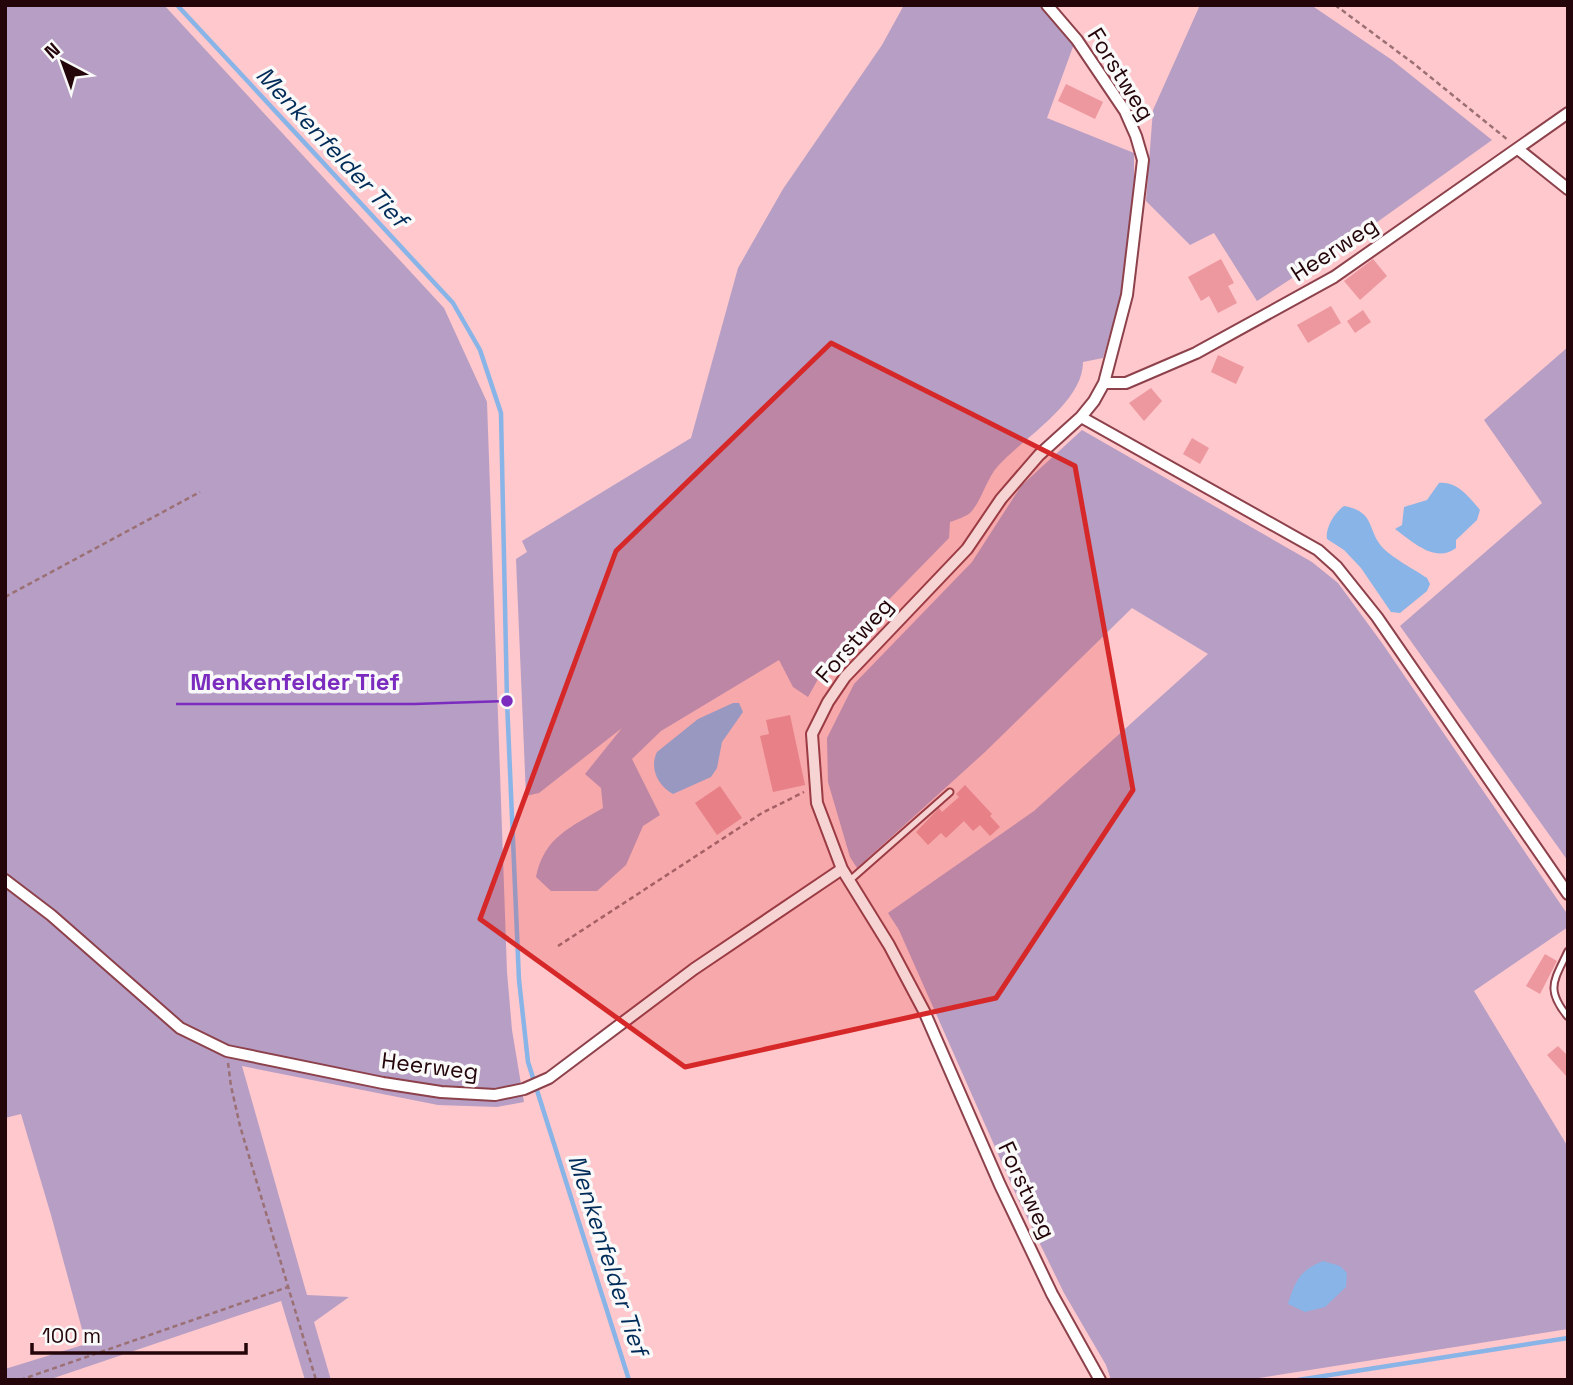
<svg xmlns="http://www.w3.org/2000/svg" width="1573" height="1385" viewBox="0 0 1573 1385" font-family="'Space Grotesk',sans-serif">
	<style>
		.green { fill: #b69ec4 }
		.water { fill: #89b4e7 }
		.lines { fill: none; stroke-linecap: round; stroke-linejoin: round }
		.stream { stroke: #89b4e7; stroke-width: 4.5 }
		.building { fill: #ed979f }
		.service-casing { stroke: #8d414b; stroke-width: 9 }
		.minor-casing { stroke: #8d414b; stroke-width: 14 }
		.path { stroke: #9b7074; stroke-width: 2.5; stroke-dasharray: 5 3.5; stroke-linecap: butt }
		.service { stroke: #fff; stroke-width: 5 }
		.minor { stroke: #fff; stroke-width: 10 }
		.marked { fill: #d62828; fill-opacity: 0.2; stroke: #d62828; stroke-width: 5; stroke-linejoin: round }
		.labels { text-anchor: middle; stroke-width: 7; stroke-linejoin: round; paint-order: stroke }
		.street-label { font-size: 23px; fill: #23050a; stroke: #f9f9f9 }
		.water-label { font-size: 24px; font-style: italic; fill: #002b58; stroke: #f9f9f9 }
		.leader { fill: none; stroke: #7b2cbf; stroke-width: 2.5 }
		.callout-dot { fill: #7b2cbf; stroke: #f9f9f9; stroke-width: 2.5 }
		.callout-label { font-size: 24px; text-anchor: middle; font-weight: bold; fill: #7b2cbf; stroke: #f9f9f9; stroke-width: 7; stroke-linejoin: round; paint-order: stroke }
	</style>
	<rect width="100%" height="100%" fill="#fec8cc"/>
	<path class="green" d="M5 5H164L444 308 487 402 507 972 512 1030 524 1102 497 1107 438 1105 242 1066 307 1295 349 1297 314 1322 331 1380H305L281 1301 48 1380H5V1369L86 1344 51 1215 21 1114 5 1118Z
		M904 5H1040L1074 44 1047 118 1134 153V197L1121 295 1103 358 1083 362C1083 403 1023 438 998 466 986 479 982 501 970 513 965 517 956 520 950 522L949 538 827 663 808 697 793 687 779 660 661 731 632 759 660 815 643 826 626 865 597 891H551L536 877C544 837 571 827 603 808L601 788 585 774 622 728 539 793 526 796 516 559 527 552 522 541 691 438 738 268 783 189 882 45Z
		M1200 5H1311L1392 60 1492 140 1366 230 1257 301 1214 233 1190 245 1146 201 1153 110Z
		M1568 347V861L1400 626 1542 503 1484 420Z
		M1082 430 1312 562 1338 583 1382 643 1568 915V927L1474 991 1568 1147V1329L1246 1380H1111L1106 1365 1064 1293 1018 1199 899 930 888 913 1034 811 1208 654 1132 608 985 752 857 868 850 857 828 782 827 738 854 684 972 562 1021 486Z"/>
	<path class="water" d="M1439 483C1457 481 1469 497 1480 510L1477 520 1456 540V548C1435 564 1412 541 1395 529L1402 525 1404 507 1427 500Z
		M1344 506C1377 512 1366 531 1384 549 1393 558 1415 570 1427 578L1430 584 1427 591 1400 613 1391 612 1361 568 1344 550 1327 539C1325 528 1335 512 1344 506Z
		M733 703H739L743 712 722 742 717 768 711 777 673 794C658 786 649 768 657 752L698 719Z
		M1323 1261 1340 1266 1347 1273 1346 1287 1325 1307 1305 1312 1288 1304C1295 1281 1300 1270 1323 1261Z"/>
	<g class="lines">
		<path class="stream" d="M177 5 453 303 480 350 501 413 507 701 519 980 528 1062 629 1380
			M1298 1380 1568 1338"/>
	</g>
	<path class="building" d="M1066 84 1103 102 1095 119 1058 101Z
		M1221 259 1234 283 1228 286 1237 303 1218 313 1209 296 1201 301 1188 277Z
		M1373 259 1387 276 1360 300 1344 281Z
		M1331 306 1341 323 1308 343 1297 325Z
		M1363 310 1371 322 1355 333 1347 321Z
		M1218 355 1244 367 1236 384 1211 372Z
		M1151 388 1162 401 1144 421 1129 403Z
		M1192 438 1209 448 1200 464 1183 454Z
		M790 715 805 785 773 792 760 736 769 734 766 720Z
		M965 785 992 814 990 816 1000 827 990 836 980 825 973 831 964 821 946 838 941 833 928 845 916 832 939 808 942 812 959 797 956 794Z
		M720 786 742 818 717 835 695 803Z
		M1545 954 1557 961 1540 994 1526 986Z
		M1558 1046 1568 1056V1078L1547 1055Z"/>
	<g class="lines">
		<g class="service-casing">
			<path id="service" d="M849 881 950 792
				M1568 951C1554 981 1545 989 1568 1017"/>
		</g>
		<g class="minor-casing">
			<path id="minor" d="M1047 5 1077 40 1125 111 1136 136 1143 160 1127 295 1104 383 1094 401 1081 417 1039 455 1001 499 967 549 845 677 828 702 812 734 817 803 842 869 889 945 924 1011 1000 1185 1052 1294 1100 1380
				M1518 149 1568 189
				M1104 383H1126L1196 353 1334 277 1568 113
				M1081 417 1318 550 1337 567 1377 617 1568 894
				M5 880 51 915 180 1028 227 1051 383 1083 441 1092 495 1095 524 1089 549 1078 694 969 842 869"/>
		</g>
		<path class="path" d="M1335 5 1413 63 1508 140
			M5 597 200 492
			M558 946 762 813 804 792
			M228 1063 231 1086 240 1126 316 1380
			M20 1380 288 1287"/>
		<use href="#service" class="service"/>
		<use href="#minor" class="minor"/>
	</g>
	<path class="marked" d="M831 343 1075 466 1133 790 996 998 685 1067 480 919 616 551Z"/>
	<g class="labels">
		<g class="street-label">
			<text transform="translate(1121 74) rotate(58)" y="8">Forstweg</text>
			<text transform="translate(1334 249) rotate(-33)" y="8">Heerweg</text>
			<text transform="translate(854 640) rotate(-49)" y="8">Forstweg</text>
			<text transform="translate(430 1066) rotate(7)" y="8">Heerweg</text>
			<text transform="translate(1027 1190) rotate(65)" y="8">Forstweg</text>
		</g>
		<g class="water-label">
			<text transform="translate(332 147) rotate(47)" y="8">Menkenfelder Tief</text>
			<text transform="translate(608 1255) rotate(72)" y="8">Menkenfelder Tief</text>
		</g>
	</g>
	<path class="leader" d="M507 701L414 704H176"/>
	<circle class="callout-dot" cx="507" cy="701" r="7"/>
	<g class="callout-label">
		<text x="295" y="690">Menkenfelder Tief</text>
	</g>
	<rect width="1573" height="1385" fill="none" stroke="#23050a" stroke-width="14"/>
	<g transform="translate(63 63) rotate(319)" stroke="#f9f9f9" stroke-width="5" paint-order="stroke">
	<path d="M0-5L12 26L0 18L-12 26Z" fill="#23050a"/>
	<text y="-10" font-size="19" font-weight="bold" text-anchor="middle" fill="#23050a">N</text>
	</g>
	<path d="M32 1343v10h214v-10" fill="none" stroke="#23050a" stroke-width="3.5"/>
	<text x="42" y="1343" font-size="21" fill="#23050a" stroke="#f9f9f9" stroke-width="5" paint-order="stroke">100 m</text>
</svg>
